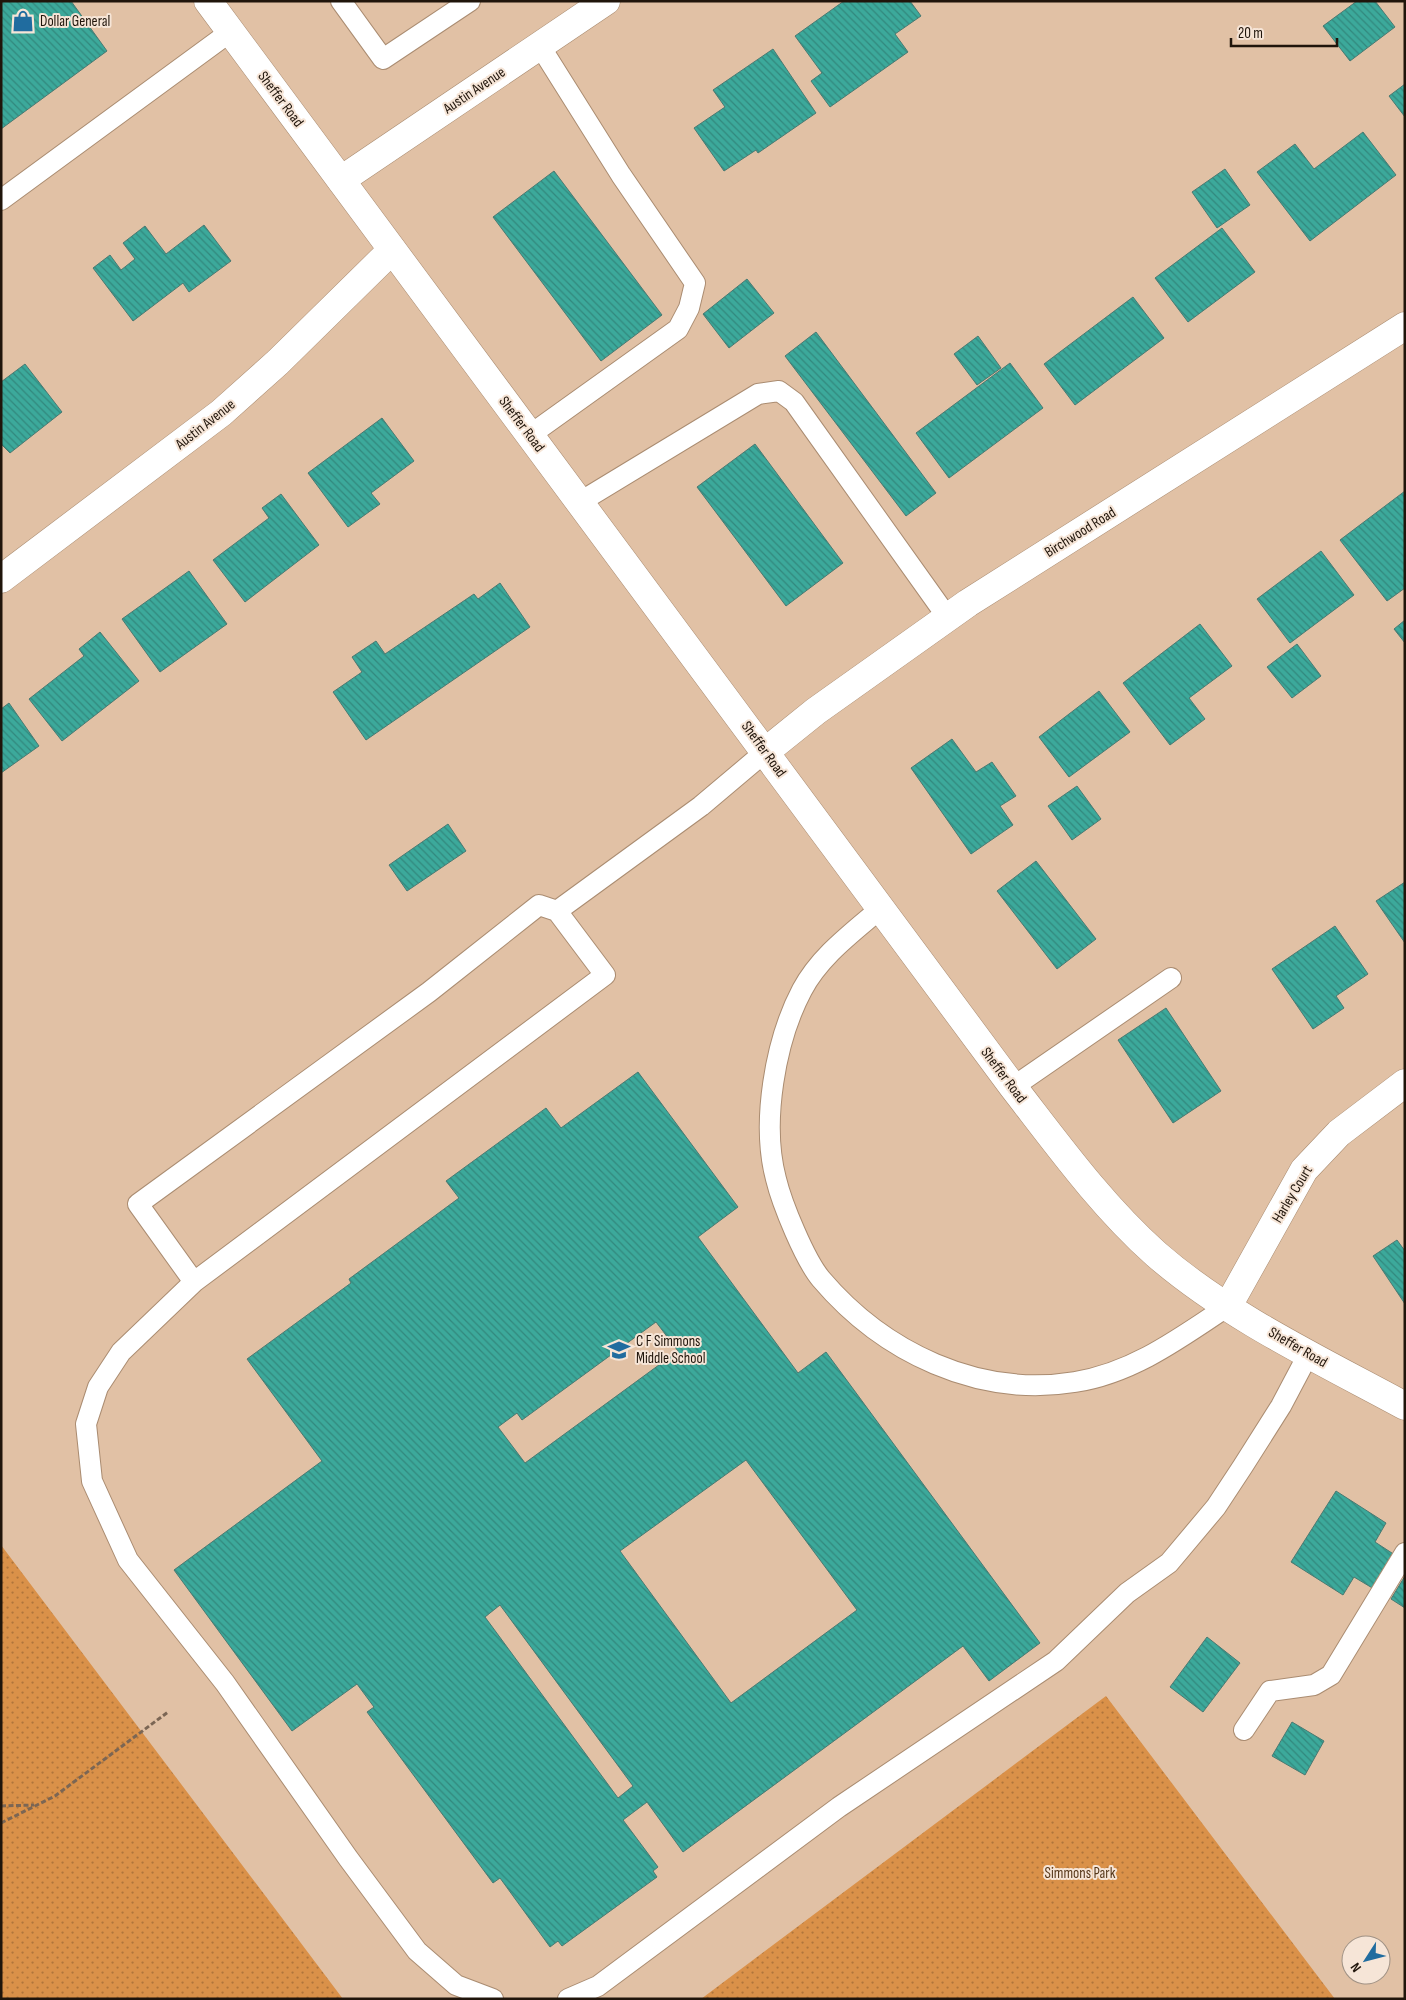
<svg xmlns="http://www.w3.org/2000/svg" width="1406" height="2000" viewBox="0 0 1406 2000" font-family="'Sofia Sans Condensed',sans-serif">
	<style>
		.grass { fill: url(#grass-dots) }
		.building { fill: url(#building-back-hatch); stroke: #4a7971; fill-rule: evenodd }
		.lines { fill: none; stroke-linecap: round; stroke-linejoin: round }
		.lane-casing { stroke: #aa8c71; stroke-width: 22 }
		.street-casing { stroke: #aa8c71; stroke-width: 29 }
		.secondary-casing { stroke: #aa8c71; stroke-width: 29 }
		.path { stroke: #7b6654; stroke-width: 3; stroke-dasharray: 5 2.5; stroke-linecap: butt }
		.lane { stroke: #fff; stroke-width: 20 }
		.street { stroke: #fff; stroke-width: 28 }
		.secondary { stroke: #fff; stroke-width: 28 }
		.labels { text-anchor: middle; stroke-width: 4; stroke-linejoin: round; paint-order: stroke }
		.poi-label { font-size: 15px; fill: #20150b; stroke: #f6e5d7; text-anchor: start }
		.street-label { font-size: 15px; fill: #20150b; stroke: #f6e5d7 }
		.park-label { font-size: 15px; fill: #563719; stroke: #f6e5d7 }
	</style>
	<defs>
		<pattern id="grass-dots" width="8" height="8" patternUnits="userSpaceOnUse" patternTransform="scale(1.25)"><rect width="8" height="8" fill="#da9149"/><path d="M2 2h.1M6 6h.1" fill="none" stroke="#b0753b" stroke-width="1.8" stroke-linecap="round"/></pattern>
		<pattern id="building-back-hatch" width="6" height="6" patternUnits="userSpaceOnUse" patternTransform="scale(1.25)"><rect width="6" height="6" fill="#3ca99b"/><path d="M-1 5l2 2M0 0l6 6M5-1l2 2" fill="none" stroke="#32887d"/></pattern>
	</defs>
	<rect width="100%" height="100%" fill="#e1c1a5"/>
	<path class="grass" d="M1 1545 343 1999H1Z
		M1106 1696 1335 1999H701Z"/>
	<path class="building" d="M1 1H71L107 51 1 129Z
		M844 1H910L921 16 895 34 908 52 830 107 811 81 822 73 795 36Z
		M1357 1H1375L1395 27 1350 61 1323 26Z
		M773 49 816 113 758 153 756 150 724 171 694 128 725 107 713 90Z
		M1405 84V117L1389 96Z
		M1363 132 1396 175 1310 241 1257 172 1295 144 1314 169Z
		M1225 169 1250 205 1217 228 1192 192Z
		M554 171 662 315 601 361 493 217Z
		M204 225 231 261 189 292 183 283 133 321 93 268 110 255 121 270 135 259 123 243 145 226 166 254Z
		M1222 228 1255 272 1188 322 1155 278Z
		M747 279 774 313 729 348 703 314Z
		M1133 297 1164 338 1075 405 1044 364Z
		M816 332 936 493 906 516 785 356Z
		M978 336 1001 368 977 385 954 354Z
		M1010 363 1043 408 949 478 916 433Z
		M25 364 62 412 10 453 1 444V382Z
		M382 418 414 461 371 493 380 504 348 527 308 473Z
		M755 444 843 563 786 606 697 487Z
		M1405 491V588L1387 601 1340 540Z
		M281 494 319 545 245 602 213 560 269 518 262 508Z
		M1321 551 1354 595 1290 643 1257 599Z
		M189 571 227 624 160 672 122 619Z
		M500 583 530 627 366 740 333 692 362 672 352 657 376 641 385 654 474 594 478 599Z
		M1405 620V643L1394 629Z
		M1200 624 1232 666 1189 698 1205 719 1170 745 1123 683Z
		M100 632 139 681 62 741 29 699 84 656 79 649Z
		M1297 644 1321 676 1292 698 1267 667Z
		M1099 691 1130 732 1069 777 1039 737Z
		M9 703 39 746 1 773V709Z
		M952 739 976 772 992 762 1016 796 1000 806 1013 825 971 854 911 768Z
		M1077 786 1101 819 1072 840 1048 806Z
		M448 824 466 851 407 891 389 865Z
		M1036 861 1096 939 1057 969 997 891Z
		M1405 882V943L1376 901Z
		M1335 926 1368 974 1336 996 1344 1008 1313 1029 1272 969Z
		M1166 1008 1221 1091 1173 1123 1118 1040Z
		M638 1072 738 1207 698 1237 798 1373 826 1352 1040 1643 989 1681 963 1646 683 1852 647 1802 623 1820 658 1867 653 1871 657 1877 562 1946 558 1941 550 1947 500 1878 493 1883 367 1712 374 1707 357 1684 292 1731 174 1570 322 1461 247 1359 351 1283 349 1279 459 1198 446 1181 546 1108 561 1128ZM656 1322 678 1351 525 1463 498 1427 517 1413 522 1420ZM746 1460 857 1610 731 1703 620 1551ZM500 1605 633 1786 618 1798 485 1617Z
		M1397 1240 1405 1251V1304L1373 1256Z
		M1336 1491 1386 1523 1375 1542 1395 1555 1374 1589 1354 1577 1343 1595 1291 1562Z
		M1405 1576V1608L1391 1599Z
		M1207 1637 1240 1663 1203 1712 1170 1687Z
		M1292 1722 1324 1741 1305 1775 1272 1756Z"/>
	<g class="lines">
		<g class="lane-casing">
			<path id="lane" d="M341 1 383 59 470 1
				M1 200 230 32
				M530 435 678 329 689 308 695 283 621 175 540 46
				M580 502 758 394 779 391 794 402 948 618
				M881 908C852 933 820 956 802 990 775 1041 761 1123 776 1179 782 1204 805 1260 821 1279 883 1352 978 1398 1075 1382 1133 1373 1180 1338 1228 1306
				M557 911 701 806 765 752
				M1013 1087 1171 978
				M194 1282 138 1204 429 992 539 905 557 911 605 975 194 1282 121 1352 98 1387 86 1424 92 1481 128 1560 225 1683 348 1858 417 1951 456 1985 493 1999
				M1244 1730 1270 1691 1314 1685 1331 1675 1405 1553
				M568 1999 598 1986 839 1807 1056 1661 1127 1593 1169 1563 1216 1507 1243 1466 1281 1406 1309 1353"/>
		</g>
		<g class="street-casing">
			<path id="street" d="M341 180 606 1
				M1 579 221 413 278 362 392 250
				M765 752 816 711 968 603 1405 326
				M1228 1306 1304 1170 1339 1133 1405 1083"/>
		</g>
		<g class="secondary-casing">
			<path id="secondary" d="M208 1 1013 1087C1058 1145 1101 1205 1156 1254 1227 1316 1322 1361 1405 1406"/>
		</g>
		<path class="path" d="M1 1806 34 1805
			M1 1823 55 1796 168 1712"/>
		<use href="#lane" class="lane"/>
		<use href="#street" class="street"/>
		<use href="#secondary" class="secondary"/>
	</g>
	<defs>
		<g id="shop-bare" transform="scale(1.725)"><path d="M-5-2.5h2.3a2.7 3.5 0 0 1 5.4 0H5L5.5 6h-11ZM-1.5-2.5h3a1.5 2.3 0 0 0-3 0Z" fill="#206c9f" stroke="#f6e5d7" stroke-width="2.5" paint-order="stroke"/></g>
		<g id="school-bare" transform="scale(1.725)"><path d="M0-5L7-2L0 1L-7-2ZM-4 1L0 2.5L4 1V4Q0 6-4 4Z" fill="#206c9f" stroke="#f6e5d7" stroke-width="2.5" paint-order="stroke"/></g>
	</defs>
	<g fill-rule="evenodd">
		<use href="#shop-bare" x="23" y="21"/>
		<use href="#school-bare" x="619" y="1350"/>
	</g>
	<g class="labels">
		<g class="poi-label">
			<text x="40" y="26">Dollar General</text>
			<text x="636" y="1346">C F Simmons<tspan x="636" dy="17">Middle School</tspan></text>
		</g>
		<g class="street-label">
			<text transform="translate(474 90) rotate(-34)" y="5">Austin Avenue</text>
			<text transform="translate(281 99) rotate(53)" y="5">Sheffer Road</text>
			<text transform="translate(205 424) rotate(-38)" y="5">Austin Avenue</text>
			<text transform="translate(522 424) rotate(53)" y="5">Sheffer Road</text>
			<text transform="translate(1080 532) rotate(-32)" y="5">Birchwood Road</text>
			<text transform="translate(764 749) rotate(54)" y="5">Sheffer Road</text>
			<text transform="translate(1004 1075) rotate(53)" y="5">Sheffer Road</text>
			<text transform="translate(1292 1194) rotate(-59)" y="5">Harley Court</text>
			<text transform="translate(1298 1347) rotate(30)" y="5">Sheffer Road</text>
		</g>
		<g class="park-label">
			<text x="1080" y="1878">Simmons Park</text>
		</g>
	</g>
	<rect width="1406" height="2000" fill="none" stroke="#20150b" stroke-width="5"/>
	<g transform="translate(1366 1960) rotate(234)"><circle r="24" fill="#f6e5d7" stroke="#a09285"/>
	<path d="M0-4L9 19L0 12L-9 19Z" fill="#206c9f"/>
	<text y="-8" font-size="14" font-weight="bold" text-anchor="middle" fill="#20150b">N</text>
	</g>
	<path d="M1231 38v8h106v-8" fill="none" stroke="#20150b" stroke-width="2.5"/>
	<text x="1238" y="38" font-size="15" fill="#20150b" stroke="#f6e5d7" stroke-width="4" paint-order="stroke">20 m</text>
</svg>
